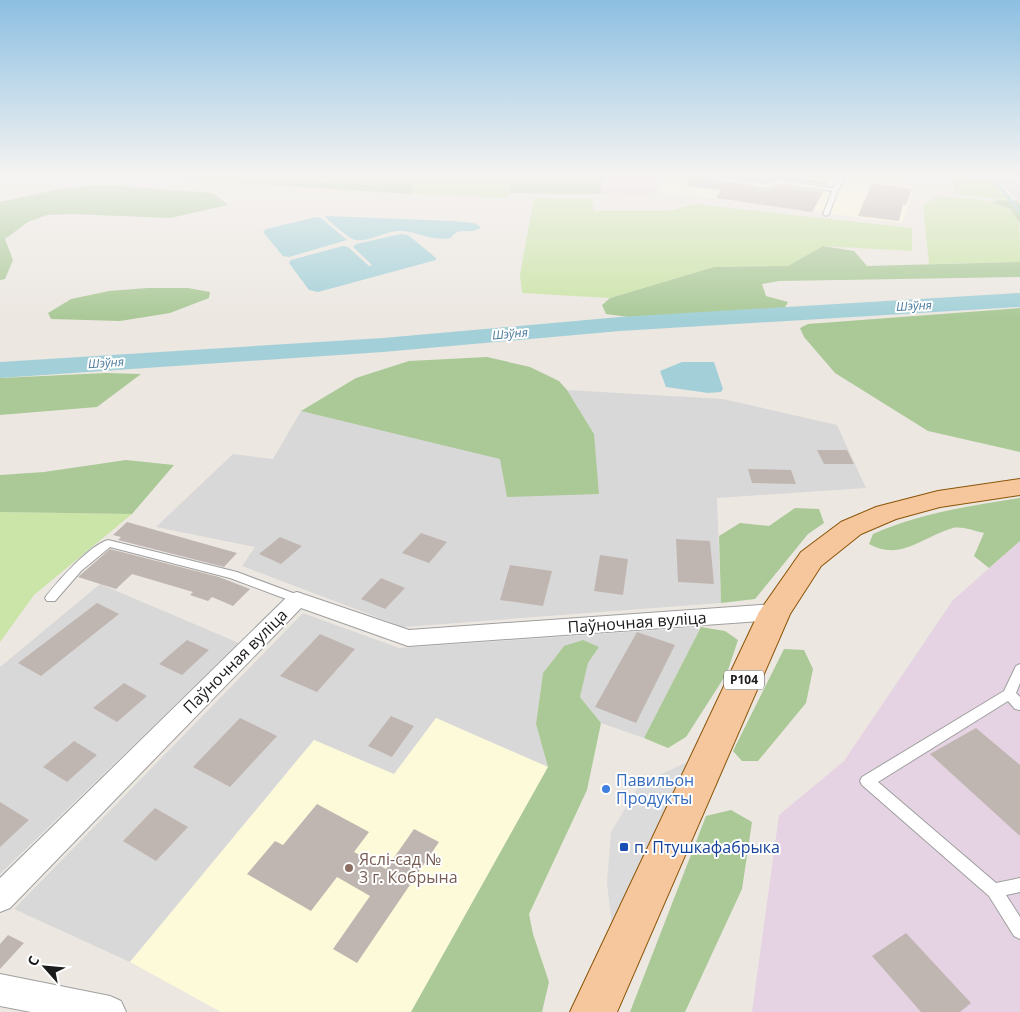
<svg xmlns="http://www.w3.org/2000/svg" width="1020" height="1012" viewBox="0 0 1020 1012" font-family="'Open Sans',sans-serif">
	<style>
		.residential { fill: #d9d8d8 }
		.industrial { fill: #e5d3e3 }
		.education { fill: #fdfad9 }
		.grass { fill: #cbe4a8 }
		.forest { fill: #aac997 }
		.parking { fill: #dbdbdb }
		.water { fill: #a3d0d8 }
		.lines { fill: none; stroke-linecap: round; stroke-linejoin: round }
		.stream { stroke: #a3d0d8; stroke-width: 3 }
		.river { fill: #a3d0d8; fill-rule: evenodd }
		.building { fill: #c0b6b1 }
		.service-casing { stroke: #9f9f9f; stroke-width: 2 }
		.minor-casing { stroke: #9f9f9f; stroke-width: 2 }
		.primary-casing { stroke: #8a5408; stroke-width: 2 }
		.service { fill: #fff; fill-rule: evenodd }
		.minor { fill: #fff; fill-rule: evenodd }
		.primary { fill: #f6c79c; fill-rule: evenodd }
		.shop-dot { fill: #3f7fe0; stroke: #fff; stroke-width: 2 }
		.transit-dot { fill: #1a4fb4; stroke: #fff; stroke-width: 2 }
		.education-dot { fill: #8d6e63; stroke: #fff; stroke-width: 2 }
		.labels { text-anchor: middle; stroke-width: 4; stroke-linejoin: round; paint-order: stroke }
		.far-water-label { font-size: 12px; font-style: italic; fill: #4b7a9d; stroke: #fff }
		.shield { fill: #fff; stroke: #5f5f5f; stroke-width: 1 }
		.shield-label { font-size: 12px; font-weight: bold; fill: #1b1b1b }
		.near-street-label { font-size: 16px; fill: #1b1b1b; stroke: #fff }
		.near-shop-label { font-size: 16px; fill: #366cbe; stroke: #fff; text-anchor: start }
		.near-transit-label { font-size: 16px; fill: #164399; stroke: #fff; text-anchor: start }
		.near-education-label { font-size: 16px; fill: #785e54; stroke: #fff; text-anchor: start }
	</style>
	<rect width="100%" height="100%" fill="#ece7e1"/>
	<path class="residential" d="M997 177H1020V205L1017 201Z
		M567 390 723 399 837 425 866 488 717 498 721 603 403 627 242 566 255 547 156 527 233 454 273 459 301 411 500 458 594 434Z
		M100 584 239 643 0 874V667Z
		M303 613 399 648 701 627 644 738 601 723 580 697 588 663 599 647 564 646 543 673 536 724 548 767 436 718 395 775 314 740 130 962 14 909Z"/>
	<path class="industrial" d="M602 177H665L655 191 645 195 601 194Z
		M1020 541V1012H752L779 815 844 761 953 600Z"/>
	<path class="education" d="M665 177H902V186L914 188 902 223 655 191Z
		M436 718 548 767 411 1012H221L130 962 314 740 394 774Z"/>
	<path class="grass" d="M245 177H399L398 183 378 185Z
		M415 177H511V193L508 198 411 194Z
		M951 177 991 178 1008 200 955 194Z
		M937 196C962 199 1007 195 1019 222 1020 230 1020 252 1020 262L929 264 923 205Z
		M534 198 592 199 594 211H669L695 204 912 228V251L823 246 788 266 714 267 610 298 522 293 520 275Z
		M0 512 132 514 34 595 0 642Z"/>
	<path class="forest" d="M152 177H245L378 185 398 183 399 177H415L411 194Z
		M511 177H602L601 194 511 193Z
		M107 185 213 193 228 205 170 218 73 214 47 215 28 222 5 239 13 260 5 279 0 280V202L64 188Z
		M998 200 1017 201 1020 205V223L1010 209 992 202Z
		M823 246 854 251 867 266 1020 262V277L779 281 762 284 766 296 788 302 783 311 636 318 606 314 602 305 610 298 714 267 788 266Z
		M148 288H188L210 292 209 298 170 313 120 321 51 319 48 313 71 299 109 291Z
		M1020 308V452L928 431 835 373 804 337 800 328 808 324Z
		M487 357 530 367 559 381 567 390 594 434 599 494 507 497 500 459 301 411 356 378 409 361Z
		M106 373 141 374 97 407 0 415V378Z
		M126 460 174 465 132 514 0 512V475L44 472Z
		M1020 498V541L989 568 974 556 984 533C975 531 961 526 953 528 924 536 900 562 869 544L873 534C920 513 969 506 1020 498Z
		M795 508 819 509 824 523 808 534 755 599 721 603 719 536 740 523 769 526Z
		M701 627 725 631 738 640 727 673 686 737 668 748 644 738Z
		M583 640 599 647 588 663 580 697 601 723 587 790 529 914 533 934 549 982 542 1012H411L548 767 536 724 543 673 564 646Z
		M784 649 804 650 813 669 806 703 758 761H742L733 751Z
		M731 810 752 822 742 889 685 1012H630L706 816Z"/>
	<path class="parking" d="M698 757 614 944 607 883 611 832 640 784Z"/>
	<path class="water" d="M326 216 452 221 474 223 481 227C472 236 458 225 451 238 432 242 416 230 397 231 384 232 369 242 356 240 348 239 331 222 325 217Z
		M317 217 321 218 347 240 289 257 283 256 263 232 266 229Z
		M401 234 408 235 436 258V260L318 292 309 290 289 263 291 260 343 246 348 247 369 266 372 265 353 247 356 244Z
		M682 362H714L723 389 721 392 708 393 666 387 660 371Z"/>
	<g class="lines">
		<path class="stream" d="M992 177 1020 212"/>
		<path class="river" d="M1020 293V307L620 331 383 352 0 378V362L383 338 620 317Z"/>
	</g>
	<path class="building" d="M687 177H699L766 190 778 186 823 192 812 212 716 198 721 190 687 186Z
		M730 177H793L828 182 827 185 778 178 766 182Z
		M872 183 912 189 906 205 903 204 899 221 858 216Z
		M817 450H847L854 464H824Z
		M748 469 791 470 796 484 752 483Z
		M127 522 237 553 224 567 118 540 121 537 113 535Z
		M421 533 447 542 429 563 402 553Z
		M280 537 302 546 281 564 259 554Z
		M676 539 710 541 714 584 678 582Z
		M110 549 219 577 250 589 233 606 212 597 208 601 190 595 193 592 132 574 116 589 78 577Z
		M600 555 628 559 623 595 594 591Z
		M510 565 552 571 543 606 500 600Z
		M381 578 405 588 385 609 361 599Z
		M97 603 119 614 41 676 18 663Z
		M637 632 675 645 636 723 595 707Z
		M320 634 355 649 317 692 280 676Z
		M187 640 209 650 182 675 159 664Z
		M124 683 147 696 117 722 93 708Z
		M391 716 414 726 392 757 368 746Z
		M240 718 277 736 230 787 193 767Z
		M976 728 1020 765V836L930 754Z
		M74 741 97 755 67 782 43 767Z
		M0 802 29 820 0 847Z
		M317 804 369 832 354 852 386 869 414 829 439 842 357 963 333 949 370 896 337 877 311 911 247 874 275 841 283 845Z
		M155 808 188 827 156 861 123 841Z
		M906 933 971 1003 960 1012H921L872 956Z
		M8 935 24 943 0 969V944Z"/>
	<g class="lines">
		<g class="service-casing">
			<path id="service" d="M701 177H716L766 184 778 180 833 188 840 177H846L838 190 829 214 826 216 823 214 832 191 778 184 766 188Z
				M108 540 237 572 301 596 303 599 301 602 297 603 230 578 110 547 81 571 55 601H47L45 598 47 595C59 580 90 545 108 540Z
				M1020 664V683L1016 693 1020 697V710L1015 709 1008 701 878 782 996 883 1020 878V892L1006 895 1020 917V939L1014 936 989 896 862 785 860 781 862 777 1004 691 1016 666Z"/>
		</g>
		<g class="minor-casing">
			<path id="minor" d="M297 592 409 630 775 604 783 607 786 612 783 617 775 620 408 646 301 608 10 908 0 912V878L290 594Z
				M0 974 110 996 121 1001 126 1012H31L0 1006Z"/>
		</g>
		<g class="primary-casing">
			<path id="primary" d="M1020 479V495L940 507 896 519 861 534 821 566 790 614 617 1012H570L759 612 801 552 841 522 876 507 938 491Z"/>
		</g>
		<use href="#service" class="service"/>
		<use href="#minor" class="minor"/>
		<use href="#primary" class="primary"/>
	</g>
	<linearGradient id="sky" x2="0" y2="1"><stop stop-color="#8cbfe2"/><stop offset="0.55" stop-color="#f6f4f2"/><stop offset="1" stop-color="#f6f4f2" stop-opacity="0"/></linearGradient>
	<rect width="1020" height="319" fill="url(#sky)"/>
	<circle class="shop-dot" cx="606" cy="789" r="5"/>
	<rect class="transit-dot" x="619" y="842" width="10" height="10" rx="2.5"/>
	<circle class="education-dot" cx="349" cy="868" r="5"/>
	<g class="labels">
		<g class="far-water-label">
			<text transform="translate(914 306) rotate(-3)" y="4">Шэўня</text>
			<text transform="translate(510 334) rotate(-5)" y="4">Шэўня</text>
			<text transform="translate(106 363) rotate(-4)" y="4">Шэўня</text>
		</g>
		<rect class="shield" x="724" y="670.5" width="40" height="19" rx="4"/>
		<g class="shield-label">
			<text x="744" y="684">Р104</text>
		</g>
		<g class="near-street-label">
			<text transform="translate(637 622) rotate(-4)" y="6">Паўночная вуліца</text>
			<text transform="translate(235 661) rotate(-45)" y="6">Паўночная вуліца</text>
		</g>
		<g class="near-shop-label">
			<text x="616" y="786">Павильон<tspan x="616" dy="18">Продукты</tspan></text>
		</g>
		<g class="near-transit-label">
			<text x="634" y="853">п. Птушкафабрыка</text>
		</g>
		<g class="near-education-label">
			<text x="359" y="865">Яслі-сад №<tspan x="359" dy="18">3 г. Кобрына</tspan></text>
		</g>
	</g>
	<g transform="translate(45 967) rotate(297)" stroke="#ffffff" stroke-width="4" paint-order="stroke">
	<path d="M0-4L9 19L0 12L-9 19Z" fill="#1b1b1b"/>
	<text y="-8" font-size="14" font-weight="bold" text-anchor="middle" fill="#1b1b1b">С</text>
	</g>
</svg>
